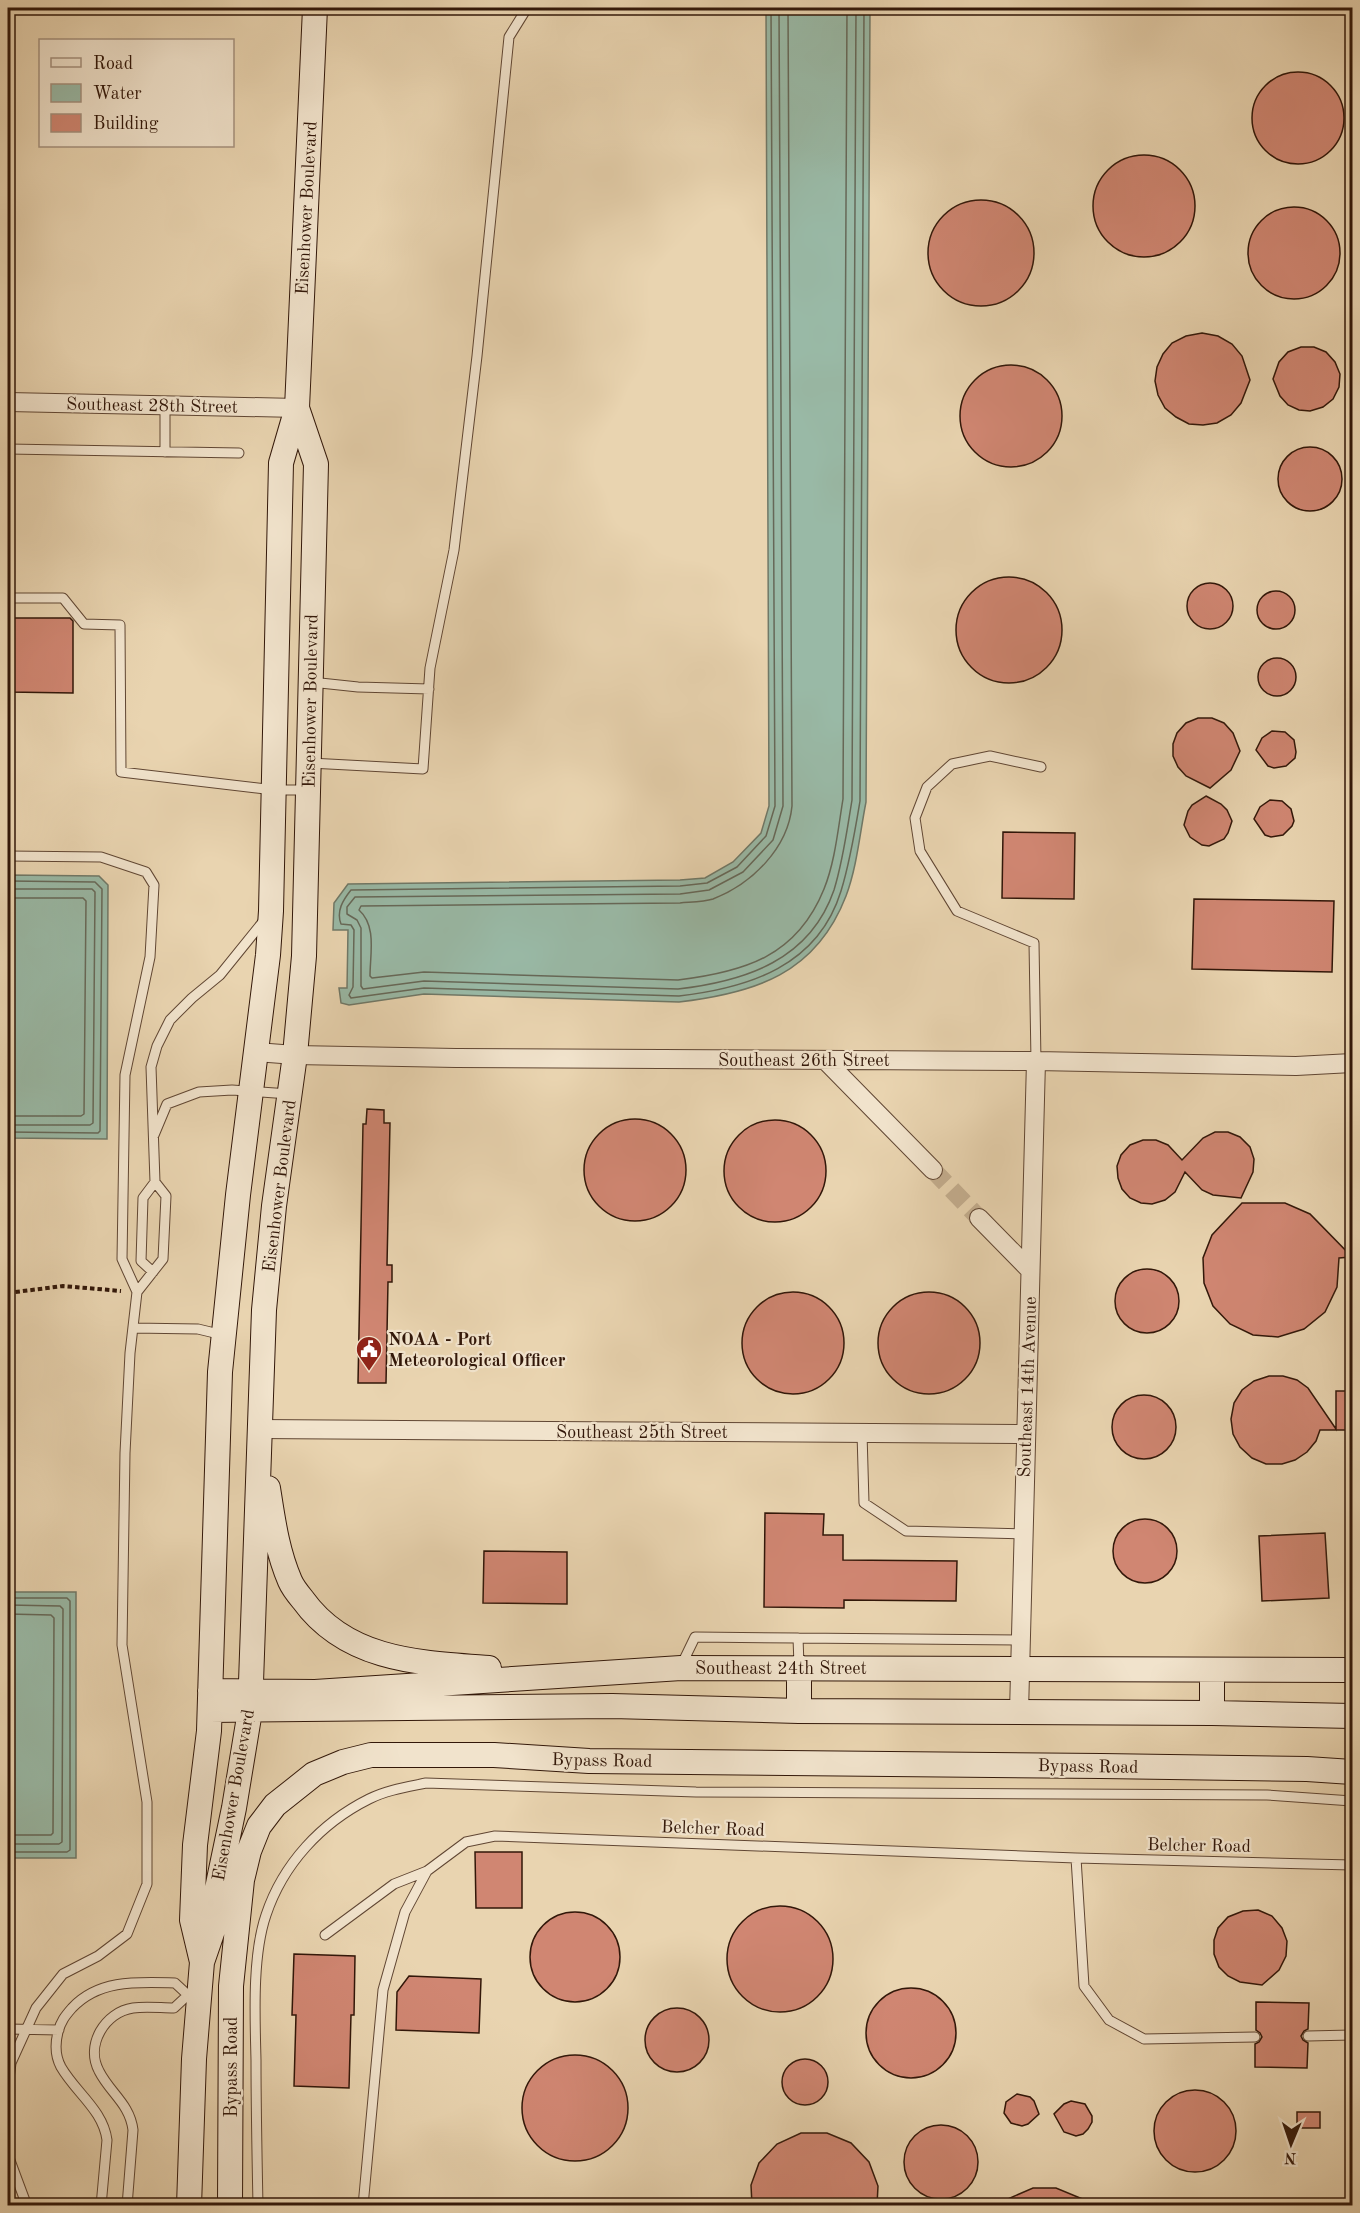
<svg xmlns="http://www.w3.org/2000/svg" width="1360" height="2213" viewBox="0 0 1360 2213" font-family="'Old Standard TT',serif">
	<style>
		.water { fill: #99b9a6; stroke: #707867; stroke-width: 1.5 }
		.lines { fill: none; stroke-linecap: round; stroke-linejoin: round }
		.shore { stroke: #666858; stroke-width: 1.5 }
		.building { fill: #d08672; stroke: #321709; stroke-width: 1.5 }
		.street-tunnel { stroke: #c4ae8f; stroke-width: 18; stroke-dasharray: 18 9; stroke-linecap: butt }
		.lane-casing { stroke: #604633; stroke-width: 11 }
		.street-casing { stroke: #604633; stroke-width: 20 }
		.secondary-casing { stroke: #321709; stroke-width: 26 }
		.path { stroke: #321709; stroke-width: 4; stroke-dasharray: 4.5 3; stroke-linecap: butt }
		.lane { stroke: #f1e3cc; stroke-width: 9 }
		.street { stroke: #f1e3cc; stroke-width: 18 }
		.secondary { stroke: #f1e3cc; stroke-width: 24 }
		.labels { text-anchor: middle; stroke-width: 4.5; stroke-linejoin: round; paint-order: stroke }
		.street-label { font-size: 18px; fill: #321709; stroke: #f1e3cc }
		.poi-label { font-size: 18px; font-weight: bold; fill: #321709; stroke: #f1e3cc; text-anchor: start }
	</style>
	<rect width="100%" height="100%" fill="#e9d4b0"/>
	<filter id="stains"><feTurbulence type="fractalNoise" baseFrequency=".00333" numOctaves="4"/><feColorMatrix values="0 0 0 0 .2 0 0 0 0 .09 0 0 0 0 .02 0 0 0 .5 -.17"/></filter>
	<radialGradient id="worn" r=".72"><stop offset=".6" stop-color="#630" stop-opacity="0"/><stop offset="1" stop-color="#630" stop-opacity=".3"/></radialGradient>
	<path class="water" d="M766 8H870L866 802C860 832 857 867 846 896 816 974 755 993 679 1002L424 994 349 1005 341 1003 339 988H347L348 930H333L334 903 348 884 680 880 705 878 733 862 761 833 769 806Z
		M8 875 99 876 108 885 107 1139 8 1138Z
		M8 1592H76V1858H8Z"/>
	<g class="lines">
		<path class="shore" d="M771 8 775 806 766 836 737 867 707 883 680 886 351 890C343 900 336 911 341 924L351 925 354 930 353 987 349 995 351 998 424 988 679 996C749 988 818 966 841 891 850 862 855 831 860 801L864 8
			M779 8 783 806 773 840 743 872 709 890 680 894 355 897 347 907V914L357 920 361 928V986L363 989 424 981 678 989C746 981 810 960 834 890 843 861 847 830 852 800L856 8
			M788 8 792 806C788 848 752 884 713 899 703 902 690 902 680 903L361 906 359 910C377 926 370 954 370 976L372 978 424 972 678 980C745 972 797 956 824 889 835 862 838 829 843 799L847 8
			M8 881 95 882 102 889 100 1131 98 1133 8 1132
			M8 889H92L95 892 93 1123 90 1125H8
			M8 898H83L86 901 84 1114 81 1116H8
			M8 1598H67L70 1601V1850L67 1852H8
			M8 1605 60 1606 63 1609 62 1842 59 1844H8
			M8 1614 51 1615 54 1618 53 1833 51 1835H8"/>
	</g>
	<path class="building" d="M1252 118a46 46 0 1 1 92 0a46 46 0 1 1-92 0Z
		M1093 206a51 51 0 1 1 102 0a51 51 0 1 1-102 0Z
		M928 253a53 53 0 1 1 106 0a53 53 0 1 1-106 0Z
		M1248 253a46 46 0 1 1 92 0a46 46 0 1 1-92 0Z
		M1202 333 1218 336 1232 344 1242 356 1250 380 1241 403 1231 415 1217 423 1203 425 1189 424 1176 417 1165 408 1158 395 1155 381 1157 367 1163 354 1172 343 1186 336Z
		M1301 347H1314L1326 352 1335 362 1340 374 1339 387 1333 399 1323 407 1310 411 1299 410 1288 405 1280 396 1273 379 1279 362 1288 352Z
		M960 416a51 51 0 1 1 102 0a51 51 0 1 1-102 0Z
		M1278 479a32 32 0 1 1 64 0a32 32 0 1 1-64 0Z
		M956 630a53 53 0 1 1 106 0a53 53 0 1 1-106 0Z
		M1187 606a23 23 0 1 1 46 0a23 23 0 1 1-46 0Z
		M1257 610a19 19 0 1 1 38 0a19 19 0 1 1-38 0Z
		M8 618H70L73 621V693L8 692Z
		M1258 677a19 19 0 1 1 38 0a19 19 0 1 1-38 0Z
		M1198 718H1212L1224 723 1233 733 1240 751 1231 770 1210 788 1186 776 1178 767 1173 756V744L1177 733 1186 723Z
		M1272 731 1285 732 1294 740 1296 752 1295 758 1286 766 1274 768 1268 766 1256 750 1262 738Z
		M1206 796 1221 804 1227 810 1232 821 1228 833 1224 839 1209 846 1202 845 1190 837 1184 825 1188 811 1192 805Z
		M1270 800 1282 801 1291 809 1294 821 1292 826 1283 835 1271 837 1265 835 1254 819 1260 807Z
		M1003 832 1075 833 1074 899 1002 898Z
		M1194 899 1334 901 1332 972 1192 969Z
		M367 1109 384 1110V1123H390L387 1265H392V1282H388L386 1383H358L363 1124H366Z
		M584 1170a51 51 0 1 1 102 0a51 51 0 1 1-102 0Z
		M724 1171a51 51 0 1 1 102 0a51 51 0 1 1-102 0Z
		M1215 1132H1228L1240 1137 1250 1147 1254 1159 1253 1172 1241 1198 1213 1195 1202 1190 1185 1172 1175 1192 1165 1200 1152 1204 1141 1203 1130 1198 1122 1189 1118 1178 1117 1166 1121 1155 1130 1145 1143 1140H1156L1168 1145 1182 1160 1203 1138Z
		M1242 1203H1285L1310 1214 1352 1257 1339 1258 1337 1287 1325 1312 1304 1329 1278 1337 1253 1335 1230 1324 1213 1306 1204 1283 1203 1258 1212 1235Z
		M1115 1301a32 32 0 1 1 64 0a32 32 0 1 1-64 0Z
		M878 1343a51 51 0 1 1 102 0a51 51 0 1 1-102 0Z
		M742 1343a51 51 0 1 1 102 0a51 51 0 1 1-102 0Z
		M1269 1376H1283L1297 1380 1308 1388 1336 1429V1391H1353V1430H1320L1316 1441 1307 1452 1295 1460 1282 1464H1266L1252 1458 1240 1447 1233 1434 1231 1419 1234 1403 1242 1390 1254 1381Z
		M1112 1427a32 32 0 1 1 64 0a32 32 0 1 1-64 0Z
		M765 1513 824 1514 823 1535H843V1560L957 1561 956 1601 844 1600V1608L764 1607Z
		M1113 1551a32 32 0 1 1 64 0a32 32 0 1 1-64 0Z
		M1325 1533 1329 1598 1262 1601 1259 1536Z
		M484 1551 567 1552V1604L483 1603Z
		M475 1852H522V1908H476Z
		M727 1959a53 53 0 1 1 106 0a53 53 0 1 1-106 0Z
		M1258 1910 1272 1916 1282 1928 1287 1941 1286 1956 1279 1970 1262 1985 1240 1982 1228 1976 1219 1967 1214 1954V1940L1218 1928 1228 1917 1243 1911Z
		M530 1957a45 45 0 1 1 90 0a45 45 0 1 1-90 0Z
		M294 1954 355 1956 354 2015H351L349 2088 294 2086 296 2015H292Z
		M409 1976 481 1979 479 2033 396 2030 397 1992Z
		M866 2033a45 45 0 1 1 90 0a45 45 0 1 1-90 0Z
		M1256 2002 1309 2003 1308 2029 1304 2031 1301 2036 1303 2040 1308 2043 1307 2068 1255 2067V2044L1259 2042 1262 2037 1260 2033 1256 2030Z
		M645 2040a32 32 0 1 1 64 0a32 32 0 1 1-64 0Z
		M522 2108a53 53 0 1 1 106 0a53 53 0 1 1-106 0Z
		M782 2082a23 23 0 1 1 46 0a23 23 0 1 1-46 0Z
		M1154 2131a41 41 0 1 1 82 0a41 41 0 1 1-82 0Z
		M1017 2094 1030 2097 1034 2101 1039 2114 1028 2124 1022 2126 1011 2123 1004 2113 1006 2102Z
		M1071 2101 1085 2104 1092 2116V2122L1088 2129 1083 2134 1076 2136 1064 2132 1054 2114 1064 2104Z
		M1297 2112H1320V2128H1297Z
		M904 2162a37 37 0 1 1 74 0a37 37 0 1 1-74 0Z
		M801 2133H827L851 2143 869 2162 878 2186 877 2205H752L751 2185 759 2163 777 2144Z
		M1033 2188H1056L1097 2205H994Z"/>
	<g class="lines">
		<path class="street-tunnel" d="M933 1170 979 1218"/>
		<g class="lane-casing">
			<path id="lane" d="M8 449 239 453
				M165 452V404
				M8 527V547
				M8 598H63L84 624 120 625 121 772 274 790H308
				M311 682 358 687 429 689
				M310 763 423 769 430 668 454 550 477 356 509 37 527 8
				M8 856 101 857 146 872 154 885 150 957 125 1075 122 1259 137 1292 130 1353 125 1453 122 1645 147 1802V1884L127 1934 98 1956 63 1974 36 2008 11 2063 8 2086
				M1036 1061 1034 943 957 911 920 851 915 818 927 787 952 764 990 756 1041 767
				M154 1135 167 1104 199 1092 232 1090 289 1094
				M153 1272 141 1261 143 1198 155 1182
				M137 1292 163 1259 166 1196 155 1182 151 1067 157 1046 170 1020 192 998 220 975 266 918
				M133 1328 198 1329 223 1335
				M862 1433 864 1503 906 1531 1023 1534
				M799 1665 798 1638 1020 1640
				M681 1666 695 1637 798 1638
				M1076 1858 1084 1986 1109 2020 1144 2039 1255 2037
				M325 1935 394 1884 427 1871
				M8 2029 59 2030
				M1308 2036 1352 2035
				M8 2155 27 2206
				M101 2206 107 2140C103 2110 76 2093 61 2067 55 2056 55 2044 58 2032 61 2021 65 2016 72 2008 99 1979 138 1982 175 1983L188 1995 198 1996
				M127 2206 133 2130C130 2104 110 2093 99 2071 85 2045 105 2012 133 2008 146 2006 161 2008 174 2008L188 1995
				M258 2206C257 2157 256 2108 256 2060 255 2017 252 1956 266 1915 283 1864 321 1823 369 1799 387 1790 407 1787 426 1783L696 1792 1267 1795 1352 1801
				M363 2206 383 1990 405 1912 427 1871 466 1842 495 1836 1076 1858 1352 1865"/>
		</g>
		<g class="street-casing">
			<path id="street" d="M8 402 297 408
				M256 1052 295 1055 456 1058 1036 1061 1296 1066 1352 1063
				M825 1060 933 1170
				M979 1218 1030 1270
				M259 1429 1025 1434
				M1019 1712 1036 1061"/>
		</g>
		<g class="secondary-casing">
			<path id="secondary" d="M268 1488C273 1520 277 1551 290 1581 293 1588 298 1594 303 1600 347 1661 420 1663 489 1668
				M210 1691 315 1692 681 1668 1352 1670
				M210 1710 612 1706 799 1711 1212 1713 1352 1716
				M799 1711V1667
				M1212 1713V1670
				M202 1962 192 1920 195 1845 209 1731 220 1372 238 1195 268 955 271 911 281 463 297 408 315 8
				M189 2206 194 2059 202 1962 213 1930 217 1889 234 1808 250 1711 264 1310 274 1206 295 1055 304 956 316 464 297 408
				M230 2206 231 1986 242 1880 249 1851 259 1826 275 1805 314 1774 343 1762 371 1755H494L589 1761 1101 1766 1307 1769 1352 1772"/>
		</g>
		<path class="path" d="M8 1293 63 1286 121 1291"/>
		<use href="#lane" class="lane"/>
		<use href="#street" class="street"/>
		<use href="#secondary" class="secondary"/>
	</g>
	<defs>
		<g id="civic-pin" transform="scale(1.35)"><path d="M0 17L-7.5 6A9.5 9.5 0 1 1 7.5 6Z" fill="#8f2418" stroke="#f1e3cc"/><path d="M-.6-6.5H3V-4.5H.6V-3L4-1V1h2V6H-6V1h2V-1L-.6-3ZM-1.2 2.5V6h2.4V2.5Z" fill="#fff"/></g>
	</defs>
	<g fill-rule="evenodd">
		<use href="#civic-pin" x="369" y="1349"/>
	</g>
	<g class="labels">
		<g class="street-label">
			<text transform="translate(306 208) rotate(-87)" y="6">Eisenhower Boulevard</text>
			<text transform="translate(152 405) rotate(1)" y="6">Southeast 28th Street</text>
			<text transform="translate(310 701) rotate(-89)" y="6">Eisenhower Boulevard</text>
			<text x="804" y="1066">Southeast 26th Street</text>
			<text transform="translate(279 1186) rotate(-83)" y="6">Eisenhower Boulevard</text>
			<text transform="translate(1027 1387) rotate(-88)" y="6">Southeast 14th Avenue</text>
			<text x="642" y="1438">Southeast 25th Street</text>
			<text x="781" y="1674">Southeast 24th Street</text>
			<text transform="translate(602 1760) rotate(1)" y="6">Bypass Road</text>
			<text transform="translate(1088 1766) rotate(1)" y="6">Bypass Road</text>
			<text transform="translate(233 1795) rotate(-80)" y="6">Eisenhower Boulevard</text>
			<text transform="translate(713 1828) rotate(2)" y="6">Belcher Road</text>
			<text transform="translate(1199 1845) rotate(1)" y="6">Belcher Road</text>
			<text transform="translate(231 2067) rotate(-90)" y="6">Bypass Road</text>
		</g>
		<g class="poi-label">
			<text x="388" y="1345">NOAA - Port<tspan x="388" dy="21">Meteorological Officer</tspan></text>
		</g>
	</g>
	<rect width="1360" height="2213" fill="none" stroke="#e9d4b0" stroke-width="30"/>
	<rect x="9" y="9" width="1342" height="2195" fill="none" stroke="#321709" stroke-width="3"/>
	<rect x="15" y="15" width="1330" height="2183" fill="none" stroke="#321709" stroke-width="1.5"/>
	<rect x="39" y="39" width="195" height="108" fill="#f1e3cc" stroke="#a5917e" stroke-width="1.5"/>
	<rect x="51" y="58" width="30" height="9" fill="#f1e3cc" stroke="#a5917e" stroke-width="1.5"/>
	<text x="93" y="69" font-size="18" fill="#321709">Road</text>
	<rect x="51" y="84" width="30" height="18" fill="#99b9a6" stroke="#a5917e" stroke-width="1.5"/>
	<text x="93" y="99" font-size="18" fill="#321709">Water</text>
	<rect x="51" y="114" width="30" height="18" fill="#d08672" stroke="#a5917e" stroke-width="1.5"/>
	<text x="93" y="129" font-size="18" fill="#321709">Building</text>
	<g transform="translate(1291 2144) rotate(182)" stroke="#f1e3cc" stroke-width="4.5" paint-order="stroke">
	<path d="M0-4.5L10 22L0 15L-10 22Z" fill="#321709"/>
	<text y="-9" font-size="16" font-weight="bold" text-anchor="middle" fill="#321709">N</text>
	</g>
	<rect width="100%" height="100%" filter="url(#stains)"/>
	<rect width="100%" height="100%" fill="url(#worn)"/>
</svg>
